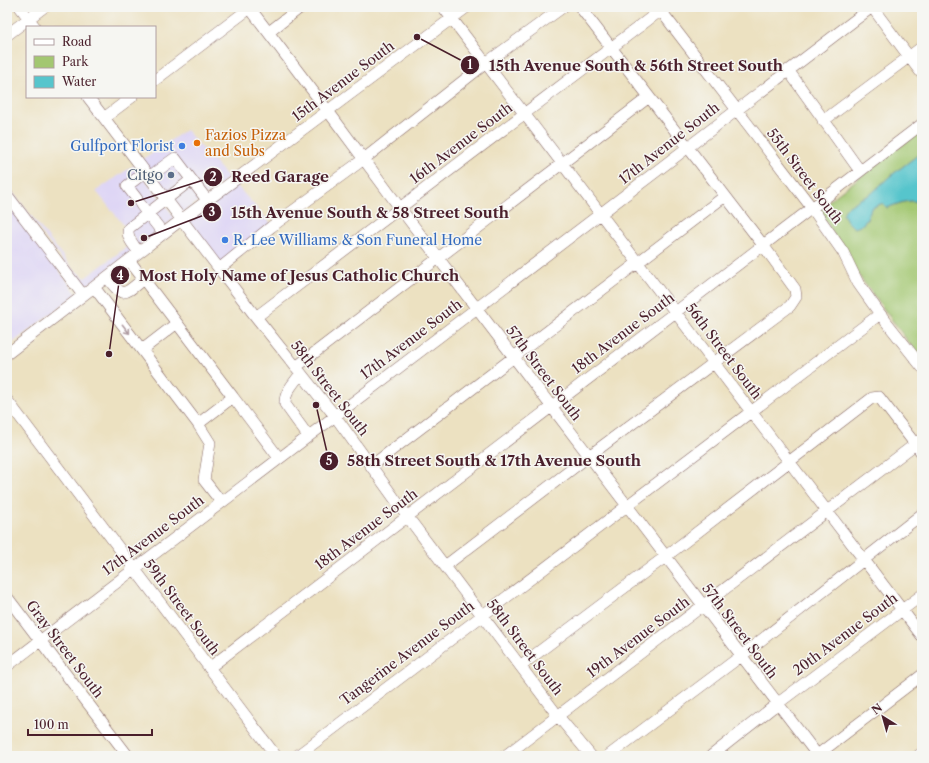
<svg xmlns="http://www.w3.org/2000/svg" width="929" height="763" viewBox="0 0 929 763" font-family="'Libre Caslon Text',serif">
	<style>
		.built { fill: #ded5f5 }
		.green { fill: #a3c771; stroke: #76734e }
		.water { fill: #57c5cc; stroke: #50727c }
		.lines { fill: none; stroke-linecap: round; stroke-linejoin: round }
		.minor-casing { stroke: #836360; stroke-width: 12 }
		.minor { stroke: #fff; stroke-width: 11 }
		.oneway { stroke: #ae9aa0 }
		.food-dot { fill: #e8710a; stroke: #f6f6f2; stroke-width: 1.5 }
		.shop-dot { fill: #3f7fe0; stroke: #f6f6f2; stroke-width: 1.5 }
		.service-dot { fill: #5c6f8a; stroke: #f6f6f2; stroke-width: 1.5 }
		.labels { text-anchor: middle; stroke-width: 3; stroke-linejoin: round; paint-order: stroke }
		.street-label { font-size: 14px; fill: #4a1f2b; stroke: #f6f6f2 }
		.food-label { font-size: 14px; fill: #c56008; stroke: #f6f6f2; text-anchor: start }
		.shop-label { font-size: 14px; fill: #366cbe; stroke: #f6f6f2; text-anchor: end }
		.service-label { font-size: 14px; fill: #4e5e75; stroke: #f6f6f2; text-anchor: end }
		.leader { fill: none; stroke: #4a1f2b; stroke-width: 1.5 }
		.callout-dot { fill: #4a1f2b; stroke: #f6f6f2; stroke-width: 1.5 }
		.mark-label { font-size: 12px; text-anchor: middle; font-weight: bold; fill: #fff }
		.callout-label { font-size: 15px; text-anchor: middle; font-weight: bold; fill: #4a1f2b; stroke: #f6f6f2; stroke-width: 3; stroke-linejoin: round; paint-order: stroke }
	</style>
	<rect width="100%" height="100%" fill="#f6f6f2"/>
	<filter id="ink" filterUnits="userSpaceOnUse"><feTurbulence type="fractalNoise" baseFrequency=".025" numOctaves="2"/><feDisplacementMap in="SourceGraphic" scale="8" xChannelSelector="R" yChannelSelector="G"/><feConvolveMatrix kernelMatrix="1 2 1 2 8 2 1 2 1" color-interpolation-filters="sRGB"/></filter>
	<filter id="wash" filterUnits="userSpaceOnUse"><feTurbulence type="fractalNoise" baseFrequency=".012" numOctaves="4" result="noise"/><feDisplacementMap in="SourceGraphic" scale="16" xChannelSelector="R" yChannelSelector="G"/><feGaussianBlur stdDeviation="0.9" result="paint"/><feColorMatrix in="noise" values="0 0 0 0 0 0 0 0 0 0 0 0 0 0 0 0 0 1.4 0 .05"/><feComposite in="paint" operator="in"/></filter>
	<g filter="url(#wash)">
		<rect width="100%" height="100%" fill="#ece1c1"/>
		<path class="built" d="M186 130 229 178 182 213 141 160Z
			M134 165 175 218 84 288 7 188V185L72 268 85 278 136 240 96 191Z
			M236 185 274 227 224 268 188 221Z
			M7 202 77 294 7 347Z"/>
		<path class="green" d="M922 130V152L889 177 871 194 860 199V227L867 220 871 208 883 203 887 208C897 204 912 197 922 204V360L859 276 818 209Z"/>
		<path class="water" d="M922 152V204C912 197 897 204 887 208L883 203 871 208C868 218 865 226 854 228L847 221 843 214 846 208 860 199 871 194 889 177Z"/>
	</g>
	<g filter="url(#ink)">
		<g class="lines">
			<g class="minor-casing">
				<path id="minor" d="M20 7 35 27
					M249 7 328 111 400 208 818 756
					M443 7 922 636
					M658 7 812 208 843 252 858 283 880 314 922 367
					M872 7 922 74
					M269 32 301 7
					M7 35 44 7
					M788 70 860 171
					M155 80 250 8
					M88 97 256 317 335 416 407 516 558 716 591 756
					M104 118 132 97
					M823 121 922 47
					M149 177 175 158 207 200
					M7 195 83 295
					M137 199 127 186 145 172
					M141 205 163 233
					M139 252C134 246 125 236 129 228L191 180
					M219 269 271 227 364 159 486 63 563 7
					M107 277C123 299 124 295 143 279
					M94 287 198 424 233 397 129 260
					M256 317 665 7
					M142 350 177 323
					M7 354 181 220 467 7
					M296 367 649 97
					M301 373C295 382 284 392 285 404L308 436
					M233 397 279 458
					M7 400 276 756
					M198 424 210 443 204 480 221 502
					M371 466 725 196
					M445 566 589 456 790 306 796 297 795 289 763 245 580 7
					M7 597 128 756
					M7 666 872 7
					M520 666 665 557 872 398 879 397 922 453
					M209 668 922 124
					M297 756 880 314
					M505 756 922 439
					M608 756 741 656 922 514
					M711 756 777 704 922 595
					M816 756 922 675
					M918 756 922 753"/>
			</g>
			<use href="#minor" class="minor"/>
		</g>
		<defs><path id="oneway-shaft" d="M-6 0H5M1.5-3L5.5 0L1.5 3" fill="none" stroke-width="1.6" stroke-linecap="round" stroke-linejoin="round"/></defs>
		<use class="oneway" href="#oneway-shaft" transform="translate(126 329) rotate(52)"/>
	</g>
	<circle class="food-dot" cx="197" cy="143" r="4"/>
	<g class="shop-dot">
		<circle cx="182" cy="146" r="4"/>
		<circle cx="225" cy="240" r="4"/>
	</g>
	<circle class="service-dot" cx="171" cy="175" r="4"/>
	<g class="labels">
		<g class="street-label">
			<text transform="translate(343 81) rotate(-37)" y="5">15th Avenue South</text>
			<text transform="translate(461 143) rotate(-37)" y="5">16th Avenue South</text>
			<text transform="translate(669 143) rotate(-38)" y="5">17th Avenue South</text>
			<text transform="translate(805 176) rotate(53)" y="5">55th Street South</text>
			<text transform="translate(623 333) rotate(-37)" y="5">18th Avenue South</text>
			<text transform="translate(411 339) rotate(-37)" y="5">17th Avenue South</text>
			<text transform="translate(724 351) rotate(53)" y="5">56th Street South</text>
			<text transform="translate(544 373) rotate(53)" y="5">57th Street South</text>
			<text transform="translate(330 388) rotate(52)" y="5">58th Street South</text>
			<text transform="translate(366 529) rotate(-37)" y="5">18th Avenue South</text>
			<text transform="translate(153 535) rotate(-37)" y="5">17th Avenue South</text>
			<text transform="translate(182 607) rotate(53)" y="5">59th Street South</text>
			<text transform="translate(740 631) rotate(53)" y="5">57th Street South</text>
			<text transform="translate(845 634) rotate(-37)" y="5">20th Avenue South</text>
			<text transform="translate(638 637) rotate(-37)" y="5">19th Avenue South</text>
			<text transform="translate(525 647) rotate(53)" y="5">58th Street South</text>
			<text transform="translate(65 649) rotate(53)" y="5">Gray Street South</text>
			<text transform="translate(407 653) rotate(-37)" y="5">Tangerine Avenue South</text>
		</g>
		<g class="food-label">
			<text x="205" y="140">Fazios Pizza<tspan x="205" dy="16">and Subs</tspan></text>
		</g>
		<g class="shop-label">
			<text x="174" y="151">Gulfport Florist</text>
			<text x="233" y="245" text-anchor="start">R. Lee Williams &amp; Son Funeral Home</text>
		</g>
		<g class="service-label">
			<text x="163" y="180">Citgo</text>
		</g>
	</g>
	<path class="leader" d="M417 37L470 65M131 203L213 177M144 238L212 212M109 354L120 275M316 405L329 461"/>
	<g class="callout-dot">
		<circle cx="417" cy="37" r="4"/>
		<circle cx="131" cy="203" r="4"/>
		<circle cx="144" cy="238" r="4"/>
		<circle cx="109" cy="354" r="4"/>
		<circle cx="316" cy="405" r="4"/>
		<circle cx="470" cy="65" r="10"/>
		<circle cx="213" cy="177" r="10"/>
		<circle cx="212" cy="212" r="10"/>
		<circle cx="120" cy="275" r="10"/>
		<circle cx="329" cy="461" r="10"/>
	</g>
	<g class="mark-label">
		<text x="470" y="69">1</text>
		<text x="213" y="181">2</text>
		<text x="212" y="216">3</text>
		<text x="120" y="280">4</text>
		<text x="329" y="465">5</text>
	</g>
	<g class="callout-label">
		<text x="636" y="71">15th Avenue South &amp; 56th Street South</text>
		<text x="280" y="182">Reed Garage</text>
		<text x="370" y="218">15th Avenue South &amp; 58 Street South</text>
		<text x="299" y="281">Most Holy Name of Jesus Catholic Church</text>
		<text x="494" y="466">58th Street South &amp; 17th Avenue South</text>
	</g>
	<rect width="929" height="763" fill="none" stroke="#f6f6f2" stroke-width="24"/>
	<rect x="26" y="26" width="130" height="72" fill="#f6f6f2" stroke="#b1a0a2"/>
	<rect x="34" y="39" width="20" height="6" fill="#ffffff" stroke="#b1a0a2"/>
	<text x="62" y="46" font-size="12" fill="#4a1f2b">Road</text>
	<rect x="34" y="56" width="20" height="12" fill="#a3c771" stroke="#b1a0a2"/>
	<text x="62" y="66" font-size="12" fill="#4a1f2b">Park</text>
	<rect x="34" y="76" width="20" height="12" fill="#57c5cc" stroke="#b1a0a2"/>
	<text x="62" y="86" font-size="12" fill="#4a1f2b">Water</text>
	<g transform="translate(883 717) rotate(323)" stroke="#f6f6f2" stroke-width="3" paint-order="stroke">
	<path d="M0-3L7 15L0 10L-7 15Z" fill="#4a1f2b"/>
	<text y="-6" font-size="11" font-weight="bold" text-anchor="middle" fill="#4a1f2b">N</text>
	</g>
	<path d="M28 729v6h124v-6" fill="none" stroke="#4a1f2b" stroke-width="2"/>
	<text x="34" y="729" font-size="12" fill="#4a1f2b" stroke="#f6f6f2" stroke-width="3" paint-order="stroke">100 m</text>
</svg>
